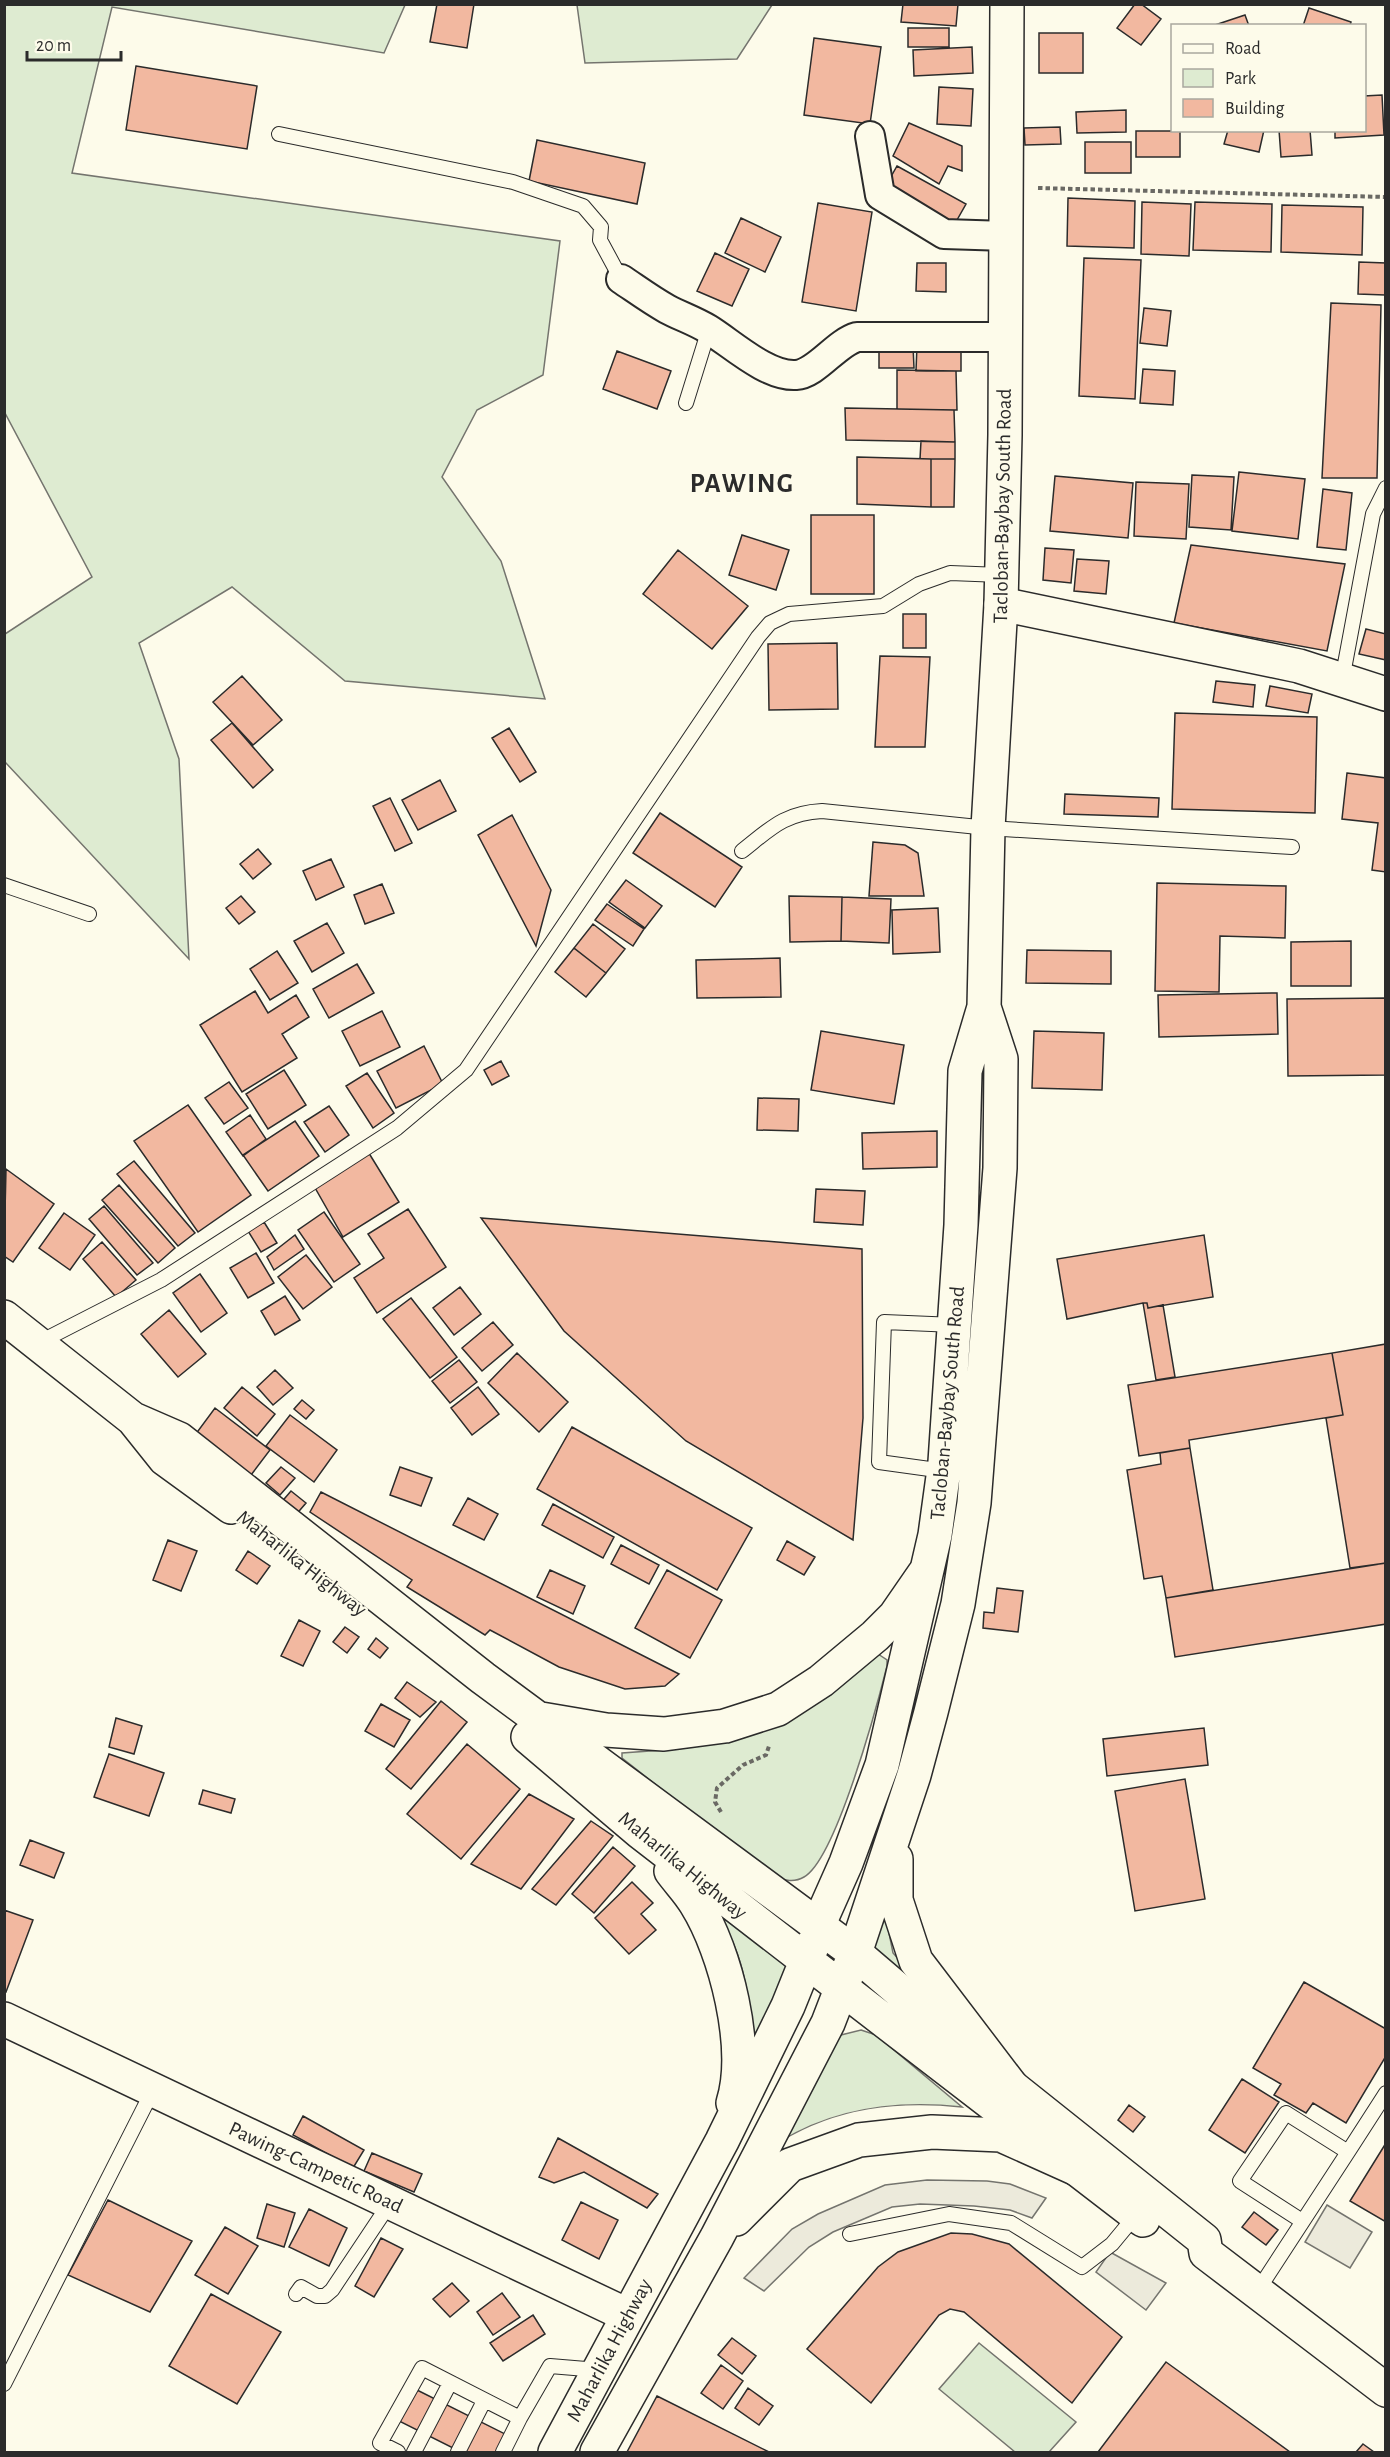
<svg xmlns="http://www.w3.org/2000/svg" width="1390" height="2457" viewBox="0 0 1390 2457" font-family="'Alegreya Sans',sans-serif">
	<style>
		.green { fill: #deebd1; stroke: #74746e; stroke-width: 1.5 }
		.parking { fill: #eceadb; stroke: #74746e; stroke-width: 1.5 }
		.building { fill: #f2b8a0; stroke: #2b2b2b; stroke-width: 1.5 }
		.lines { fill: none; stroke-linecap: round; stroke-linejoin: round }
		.service-casing { stroke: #2b2b2b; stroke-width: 16 }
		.minor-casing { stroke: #2b2b2b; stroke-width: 32 }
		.tertiary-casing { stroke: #2b2b2b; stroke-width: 36 }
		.secondary-casing { stroke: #2b2b2b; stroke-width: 36 }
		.primary-casing { stroke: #2b2b2b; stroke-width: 36 }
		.trunk-casing { stroke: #2b2b2b; stroke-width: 36 }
		.path { stroke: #6a6964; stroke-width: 4; stroke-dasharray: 4.5 3; stroke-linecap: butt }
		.service { stroke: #fdfbea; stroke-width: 14 }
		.minor { stroke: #fdfbea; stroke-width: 28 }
		.tertiary { stroke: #fdfbea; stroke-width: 33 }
		.secondary { stroke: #fdfbea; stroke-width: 33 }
		.primary { stroke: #fdfbea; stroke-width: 33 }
		.trunk { stroke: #fdfbea; stroke-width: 33 }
		.labels { text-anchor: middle; stroke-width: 4.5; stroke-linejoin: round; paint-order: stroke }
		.street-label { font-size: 21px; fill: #2b2b2b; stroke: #fdfbea }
		.district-label { font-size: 27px; font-weight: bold; letter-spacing: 1.5px; fill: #2b2b2b; stroke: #fdfbea }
	</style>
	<rect width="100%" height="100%" fill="#fdfbea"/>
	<path class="green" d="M5 4 405 5 384 53 112 7 72 173 560 241 543 375 477 410 442 477 501 561 545 699 345 681 232 587 139 643 179 759 189 959 5 762V634L92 577 5 413Z
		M577 5V4L772 5 737 59 585 63Z
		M878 1654 887 1660V1666C877 1706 836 1859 804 1877 794 1883 784 1880 773 1877L622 1758V1753L678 1749 727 1740Z
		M711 1906 791 1964 754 2050C749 1998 745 1948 711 1906Z
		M886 1918 893 1953 934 1999 866 1949Z
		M861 2030 876 2035 962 2107C898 2100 837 2107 781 2141L834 2040 841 2035Z
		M979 2343 1076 2422 1049 2452H1015L939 2389Z"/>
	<path class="parking" d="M927 2180 987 2181 1010 2184 1046 2198 1032 2218 1010 2210 974 2206 920 2204 892 2207 833 2232 809 2247 764 2291 744 2278 792 2229 818 2214 885 2185Z
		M1327 2205 1372 2232 1350 2268 1305 2242Z
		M1110 2252 1166 2283 1146 2310 1096 2272Z"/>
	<path class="building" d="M437 4H474L467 48 430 42Z
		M903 4H958L956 26 901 22Z
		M1135 4H1141L1161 19 1141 45 1117 28Z
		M1309 8 1351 22 1350 26H1303Z
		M1245 15 1249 26H1212Z
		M908 28H949V47H908Z
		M1039 33H1083V73H1039Z
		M814 38 881 47 870 124 804 115Z
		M972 47 973 73 914 76 913 50Z
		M136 66 257 86 247 149 126 130Z
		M939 87 973 89 971 126 937 124Z
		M1382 95 1384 135 1335 138V130H1364V96Z
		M1126 110V132L1077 133 1076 112Z
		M909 123 962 146V171L948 166 939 184 893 156Z
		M1060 127 1061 144 1025 145 1024 128Z
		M1228 130H1264L1259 152 1224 144Z
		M1279 130H1310L1312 155 1281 157Z
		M1136 131H1180V157H1136Z
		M537 140 645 163 637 204 529 181Z
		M1085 142H1131V173H1085Z
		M897 166 966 204 953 227 884 189Z
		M1068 198 1135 201 1134 248 1067 246Z
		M1142 202 1191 204 1189 256 1141 254Z
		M1195 202 1272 204 1271 252 1193 250Z
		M818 203 872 212 856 311 802 302Z
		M1282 205 1363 207 1362 255 1281 252Z
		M741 218 781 237 765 272 725 253Z
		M715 253 749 269 732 306 697 291Z
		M1084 258 1141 260 1135 399 1079 396Z
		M1359 262 1386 263 1385 295 1358 294Z
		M917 263H946V292L916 291Z
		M1331 303 1381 305 1377 478H1322Z
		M1144 308 1171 311 1167 346 1140 343Z
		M917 345 961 346V371H916Z
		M913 346 914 368H879V347Z
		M617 351 671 371 657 409 603 389Z
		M1143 369 1175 371 1173 405 1140 403Z
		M897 370 956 371 957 410 897 409Z
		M845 408 954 410 955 442 846 440Z
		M921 441 955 442V459H920Z
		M857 457 931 459V507L857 504Z
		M931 459H955L954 507H931Z
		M1239 472 1305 479 1298 539 1232 531Z
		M1192 475 1234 477 1231 530 1189 527Z
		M1055 476 1133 483 1128 538 1050 531Z
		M1136 482 1189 484 1186 539 1134 536Z
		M1323 489 1352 493 1346 550 1317 547Z
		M811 515H874V594H811Z
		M742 535 789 550 776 590 729 575Z
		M1191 545 1345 564 1327 651 1174 623Z
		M1045 548 1074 550 1071 583 1043 580Z
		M678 550 748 606 712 649 643 594Z
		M1077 559 1109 561 1106 594 1074 591Z
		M903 614H926V648H903Z
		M1366 629 1386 634V660L1359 654Z
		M837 643 838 709 769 710 768 644Z
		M880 656 930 657 925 747H875Z
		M242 676 282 720 253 745 213 702Z
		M1216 681 1255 685 1253 707 1213 702Z
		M1270 686 1312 694 1308 713 1266 706Z
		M1175 713 1317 717 1315 813 1172 809Z
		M232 723 273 770 253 788 211 740Z
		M509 728 536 772 520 782 492 738Z
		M1347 773 1386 778V872L1372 870 1378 823 1342 819Z
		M440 780 456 811 418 830 402 800Z
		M1065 794 1159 798 1158 817 1064 814Z
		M390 798 412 843 395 851 373 806Z
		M660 813 742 867 715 907 633 853Z
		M512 815 551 890 536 946 478 835Z
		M873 842 905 845 918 853 924 896H869Z
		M258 849 271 864 253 879 240 864Z
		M331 859 344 887 316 900 303 871Z
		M626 880 662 906 645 928 609 902Z
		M1157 883 1286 886 1285 938 1220 936 1219 992 1155 991Z
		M382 884 394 913 365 924 354 895Z
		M241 896 255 912 239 924 226 908Z
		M789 896 842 897 841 941 790 942Z
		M842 897 891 899 889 943 841 941Z
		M607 904 644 929 633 946 595 920Z
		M938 908 940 952 893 954 892 910Z
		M327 923 344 953 312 972 294 941Z
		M593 924 625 949 606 973 574 948Z
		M1351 941V986H1291V942Z
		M574 948 606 973 586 997 555 972Z
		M1027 950 1111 951V984L1026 983Z
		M277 951 298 983 270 1000 250 969Z
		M780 958 781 997 697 998 696 960Z
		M357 964 374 993 329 1018 313 989Z
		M255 991 268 1013 296 995 309 1017 282 1034 297 1058 242 1092 200 1025Z
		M1277 993 1278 1034 1159 1037 1158 995Z
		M1386 998V1075L1288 1076 1287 999Z
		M382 1011 400 1047 360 1066 342 1031Z
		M821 1031 904 1045 894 1104 811 1090Z
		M1034 1031 1104 1033 1102 1090 1032 1088Z
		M424 1046 443 1084 396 1108 377 1071Z
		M501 1061 509 1076 492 1085 484 1070Z
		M284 1070 306 1105 268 1129 246 1094Z
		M367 1073 394 1113 373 1128 346 1086Z
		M229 1082 248 1108 224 1124 205 1098Z
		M758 1098 799 1099 798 1131 757 1130Z
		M188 1105 251 1195 198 1232 134 1141Z
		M329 1106 349 1135 325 1152 304 1122Z
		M250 1115 266 1139 243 1156 226 1132Z
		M295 1121 319 1156 268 1191 243 1155Z
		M937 1131V1167L863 1169 862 1133Z
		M367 1150 399 1202 343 1237 314 1186Z
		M134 1161 195 1233 178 1246 117 1174Z
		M6 1169 54 1204 13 1262 4 1256Z
		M119 1185 175 1248 158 1263 102 1200Z
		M816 1189 865 1191 863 1225 814 1222Z
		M104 1206 153 1263 137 1275 89 1219Z
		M408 1209 446 1267 377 1313 354 1278 384 1258 368 1234Z
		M324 1212 360 1264 334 1282 298 1230Z
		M64 1213 95 1235 70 1270 39 1248Z
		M481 1218 862 1249 863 1418 853 1540 686 1441 564 1331Z
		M264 1222 277 1243 261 1252 248 1231Z
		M295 1235 304 1249 274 1270 267 1257Z
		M1204 1235 1213 1297 1148 1308 1147 1303H1143L1067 1319 1057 1259Z
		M102 1242 136 1280 116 1297 83 1259Z
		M256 1253 274 1283 248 1298 230 1268Z
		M306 1255 332 1287 303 1309 278 1277Z
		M200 1274 227 1313 201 1332 173 1293Z
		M460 1287 481 1314 454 1335 433 1308Z
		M285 1296 300 1320 275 1335 261 1311Z
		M411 1298 457 1357 430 1378 383 1319Z
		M1143 1303H1147L1148 1308 1163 1305 1175 1377 1156 1380Z
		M169 1310 206 1354 178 1377 141 1334Z
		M493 1322 513 1345 482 1371 462 1348Z
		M1386 1344V1563L1350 1568 1326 1418 1343 1415 1332 1353Z
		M517 1353 568 1402 539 1432 488 1383Z
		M1332 1353 1343 1415 1189 1440 1190 1448 1139 1456 1128 1385Z
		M459 1360 477 1382 450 1403 432 1381Z
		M275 1370 293 1388 273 1405 257 1387Z
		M242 1387 275 1414 257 1436 224 1408Z
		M478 1387 499 1414 472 1435 451 1408Z
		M302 1400 314 1410 306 1419 294 1409Z
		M215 1408 270 1450 251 1475 195 1435Z
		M290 1415 337 1450 314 1482 266 1446Z
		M572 1427 752 1528 717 1590 537 1489Z
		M1190 1448 1213 1590 1166 1598 1162 1576 1144 1579 1127 1470 1161 1464 1160 1453Z
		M281 1467 295 1478 280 1495 266 1483Z
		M400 1467 432 1478 421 1506 390 1495Z
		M291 1491 306 1503 294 1517 279 1505Z
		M321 1492 679 1674 665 1686 625 1689 559 1667 490 1630 485 1635 407 1587 412 1580 310 1512Z
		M468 1498 498 1514 484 1540 453 1525Z
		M553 1504 614 1537 603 1558 542 1525Z
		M168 1540 197 1551 181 1591 153 1580Z
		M787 1541 815 1557 804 1575 777 1560Z
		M621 1545 659 1565 649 1584 611 1564Z
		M248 1551 270 1566 257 1584 236 1570Z
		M1386 1563V1624L1175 1657 1166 1598Z
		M550 1570 585 1586 573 1614 537 1597Z
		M667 1570 722 1600 690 1658 635 1628Z
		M997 1588 1023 1591 1018 1632 983 1628 984 1612 994 1613Z
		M299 1620 320 1631 303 1666 281 1656Z
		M345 1627 359 1637 347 1653 333 1642Z
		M376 1638 388 1648 380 1658 368 1649Z
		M407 1682 436 1702 420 1717 395 1698Z
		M441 1701 467 1722 411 1789 386 1769Z
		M381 1704 410 1720 394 1747 365 1731Z
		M116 1718 142 1726 134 1754 109 1747Z
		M1204 1728 1208 1765 1107 1776 1103 1739Z
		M467 1744 520 1789 461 1859 407 1814Z
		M109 1754 164 1773 149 1816 94 1797Z
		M1185 1779 1205 1899 1135 1911 1115 1791Z
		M203 1790 235 1799 231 1813 199 1804Z
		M529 1794 574 1819 521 1889 471 1864Z
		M591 1821 613 1836 556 1905 532 1889Z
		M30 1840 64 1853 54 1878 20 1865Z
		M613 1847 635 1866 594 1913 572 1894Z
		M632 1882 653 1903 641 1914 656 1930 629 1954 595 1918Z
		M4 1910 33 1920 6 1992 4 1991Z
		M1304 1982 1386 2029V2056L1346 2123 1313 2103 1306 2113 1274 2095 1281 2084 1253 2068Z
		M1242 2079 1279 2102 1245 2153 1209 2130Z
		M1129 2105 1145 2117 1133 2132 1118 2120Z
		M303 2116 364 2150 353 2168 293 2135Z
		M558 2138 658 2194 647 2208 584 2172 554 2183 539 2177Z
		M1386 2143V2222L1350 2201Z
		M372 2153 422 2174 414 2192 364 2171Z
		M108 2200 192 2241 150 2312 68 2275Z
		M581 2202 618 2220 599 2259 562 2240Z
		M267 2204 295 2213 284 2247 257 2238Z
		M309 2209 347 2228 329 2266 289 2247Z
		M1254 2212 1278 2230 1266 2245 1242 2227Z
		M225 2227 258 2246 228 2294 195 2275Z
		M951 2233 972 2234 1009 2244 1122 2337 1072 2403 964 2312 950 2309 939 2315 871 2403 807 2349 878 2267 898 2252Z
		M381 2238 403 2249 374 2297 355 2286Z
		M452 2283 469 2301 450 2317 433 2299Z
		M502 2293 520 2317 493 2335 477 2312Z
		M211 2294 281 2332 237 2404 169 2366Z
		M533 2315 545 2334 503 2361 490 2343Z
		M732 2338 756 2356 742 2374 718 2355Z
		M1166 2362 1290 2452H1098Z
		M721 2365 743 2381 723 2409 701 2393Z
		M413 2388 515 2439 508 2452H461L397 2420Z
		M748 2388 773 2406 759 2425 735 2408Z
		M657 2396 769 2452H627Z
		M1363 2444 1374 2452H1356Z"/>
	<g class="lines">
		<g class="service-casing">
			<path id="service" d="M279 134 513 182 583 206 601 227 600 240 621 279
				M686 403 709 329
				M1342 680 1373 514 1386 488
				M742 851C770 829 784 813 822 811L988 828 1292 847
				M4 885 89 914
				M38 1343 161 1280 397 1128 466 1070 758 637 770 623 789 614 883 606 919 584 950 573 1001 575
				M944 1471 879 1462 884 1322 955 1325
				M1348 2152 1386 2093
				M850 2234 949 2214 1011 2223 1082 2267 1112 2244 1136 2215
				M1258 2290 1348 2152 1286 2113 1240 2181 1302 2221
				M296 2294 301 2287 317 2296H325L332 2290 390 2203
				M4 2384 153 2090
				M398 2452 380 2443 422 2368 520 2418 550 2366 598 2370
				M414 2452 450 2383
				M458 2452 484 2401
				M503 2452 520 2418"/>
		</g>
		<g class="minor-casing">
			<path id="minor" d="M870 136 880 195 944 234 1007 236
				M621 279C636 289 651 300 667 309 680 316 695 321 708 329 731 343 767 377 796 375 816 374 836 343 857 337H1006"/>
		</g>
		<g class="tertiary-casing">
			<path id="tertiary" d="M1001 604 1299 666 1386 694
				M4 2019 627 2315"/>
		</g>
		<g class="secondary-casing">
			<path id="secondary" d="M855 1953 1012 2087 1204 2240 1206 2253 1386 2390
				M843 1989 1143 2220"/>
		</g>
		<g class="primary-casing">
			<path id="primary" d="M896 1859V1900L916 1961 1012 2087
				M818 1926 846 1863 882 1765 935 1535 945 1462 961 1225 965 1071 984 1007 988 828 1001 604 1005 435 1007 4
				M855 1953 914 1775 931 1712 958 1604 974 1503 1000 1168 1001 1059 984 1007"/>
		</g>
		<g class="trunk-casing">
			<path id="trunk" d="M4 1317 133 1419 165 1459 231 1507
				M133 1419 179 1439 483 1678 855 1953 828 2023 717 2237 597 2452
				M541 1719 606 1730 664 1734 725 1726 778 1709 821 1681 875 1636 895 1616 924 1574
				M528 1737 640 1832 843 1989
				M671 1871C679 1882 689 1892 696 1904 726 1952 750 2048 733 2103
				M736 2219 790 2165 859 2140 932 2132 1001 2135 1079 2170
				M555 2452 722 2141 788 2006 813 1944"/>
		</g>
		<path class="path" d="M1038 188 1386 197
			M721 1812 715 1802 717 1788 743 1765 766 1755 769 1746"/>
		<use href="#service" class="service"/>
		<use href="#minor" class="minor"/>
		<use href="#tertiary" class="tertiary"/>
		<use href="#secondary" class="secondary"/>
		<use href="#primary" class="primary"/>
		<use href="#trunk" class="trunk"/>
	</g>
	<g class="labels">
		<g class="street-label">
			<text transform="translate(1002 506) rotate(-89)" y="7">Tacloban-Baybay South Road</text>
			<text transform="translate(947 1403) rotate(-85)" y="7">Tacloban-Baybay South Road</text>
			<text transform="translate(302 1563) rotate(38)" y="7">Maharlika Highway</text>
			<text transform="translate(683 1865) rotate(39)" y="7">Maharlika Highway</text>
			<text transform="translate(316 2167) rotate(25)" y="7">Pawing-Campetic Road</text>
			<text transform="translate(609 2350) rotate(-62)" y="7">Maharlika Highway</text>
		</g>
		<g class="district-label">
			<text x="742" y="492">PAWING</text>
		</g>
	</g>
	<rect width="1390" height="2457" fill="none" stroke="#2b2b2b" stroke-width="12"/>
	<rect x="1171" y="24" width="195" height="108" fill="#fdfbea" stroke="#a9a89e" stroke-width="1.5"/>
	<rect x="1183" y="44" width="30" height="9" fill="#fdfbea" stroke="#a9a89e" stroke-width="1.5"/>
	<text x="1225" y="54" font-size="18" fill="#2b2b2b">Road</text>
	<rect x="1183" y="69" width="30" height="18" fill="#deebd1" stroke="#a9a89e" stroke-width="1.5"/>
	<text x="1225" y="84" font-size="18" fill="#2b2b2b">Park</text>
	<rect x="1183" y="99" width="30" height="18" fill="#f2b8a0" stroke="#a9a89e" stroke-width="1.5"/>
	<text x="1225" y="114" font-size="18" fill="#2b2b2b">Building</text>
	<path d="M27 51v9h94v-9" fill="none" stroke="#2b2b2b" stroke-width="3"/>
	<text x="36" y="51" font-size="18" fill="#2b2b2b" stroke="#fdfbea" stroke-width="4.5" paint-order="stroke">20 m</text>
</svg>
